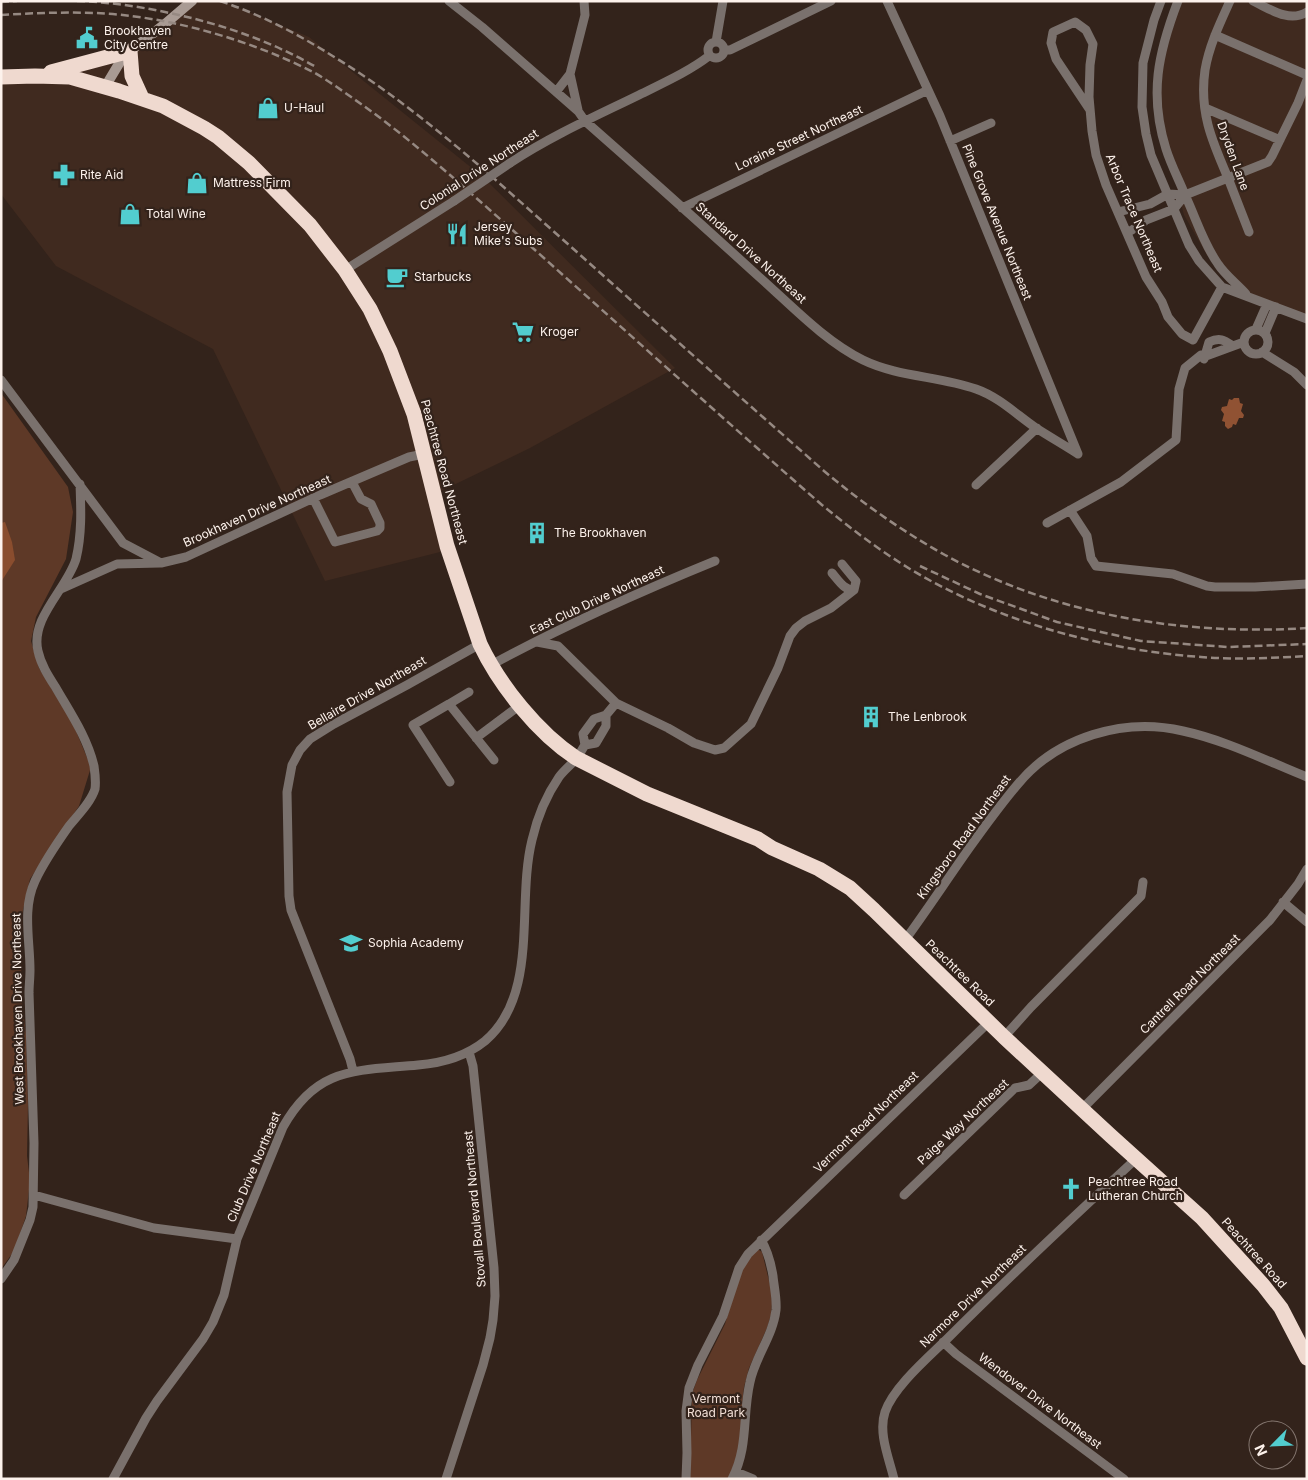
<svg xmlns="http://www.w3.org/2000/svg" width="1308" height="1480" viewBox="0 0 1308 1480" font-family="Inter,sans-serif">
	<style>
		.built { fill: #402a1f }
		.green { fill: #5e3927 }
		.forest { fill: #8a4d2e }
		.water { fill: #905233 }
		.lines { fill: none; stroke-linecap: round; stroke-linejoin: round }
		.street { stroke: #7a716d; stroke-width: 9 }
		.secondary { stroke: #a99b94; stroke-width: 10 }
		.highway { stroke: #efd9cf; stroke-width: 15 }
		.rail { stroke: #968982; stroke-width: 2.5; stroke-dasharray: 8 4; stroke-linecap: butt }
		.street-bridge { stroke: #7a716d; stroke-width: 9 }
		.labels { text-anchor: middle; stroke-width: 4.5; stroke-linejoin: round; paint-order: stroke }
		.poi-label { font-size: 12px; fill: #fdf2ec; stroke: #33231b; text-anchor: start }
		.street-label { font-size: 12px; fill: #fdf2ec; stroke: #33231b }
		.park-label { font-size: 12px; fill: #f2dfd6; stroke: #33231b }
	</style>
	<rect width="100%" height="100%" fill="#33231b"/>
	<path class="built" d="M193 1H222L309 37 483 177 675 368 530 448 435 494 444 551 325 581 213 349 56 266 1 194V77L39 71 124 52Z
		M1173 1H1307V322L1262 305 1225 275 1207 255 1184 215 1162 132 1154 94Z"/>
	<path class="green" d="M1 393 68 487 73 512 66 559 36 617 31 641 39 668 73 724 91 767 79 806 30 879 20 923 22 1002 26 1035 28 1104 27 1156 30 1181 26 1216 14 1251 1 1269Z
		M756 1250H759L762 1252 771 1289 772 1303 771 1315 767 1328 749 1368 744 1387 741 1415V1442L729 1479H690L692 1394 697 1380 725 1324 741 1271Z"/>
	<path class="forest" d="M5 522 12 542 15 560 1 582V523Z"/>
	<path class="water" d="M1234 398H1239L1240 403 1243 404 1241 411 1244 415 1243 418H1239L1236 425 1233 424 1232 427 1228 429 1225 426V422L1222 421 1224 414 1221 410 1222 407 1227 406 1229 399 1232 400Z"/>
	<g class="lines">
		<path class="street" d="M449 1 482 27 578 111 585 121C643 172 700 223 757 275 789 303 824 341 863 360 898 377 939 376 976 389 999 397 1017 415 1036 428 1050 437 1064 445 1078 454
			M887 1 940 116 1078 454
			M1161 1 1154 20 1143 63 1142 107 1146 134 1151 155 1189 245 1199 261 1222 287 1307 319
			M1178 1C1158 53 1149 95 1166 149 1171 165 1179 180 1185 195 1196 218 1203 243 1218 264 1225 275 1237 284 1246 294
			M1230 1C1220 23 1209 46 1205 70 1199 112 1212 141 1228 178 1235 196 1242 214 1249 232
			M1253 1C1270 9 1289 23 1307 12
			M1215 35 1307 75
			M716 42 723 1
			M708 50a8 8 0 1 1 16 0a8 8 0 1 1-16 0Z
			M724 50H730L831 1
			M570 74 578 110
			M556 92 570 74 585 15 584 1
			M1205 108 1280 140
			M1090 110 1056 59 1051 43 1053 32 1075 22 1086 30 1093 44 1090 65 1089 97 1092 131 1096 155 1106 185 1146 277 1162 302 1168 317 1182 334 1193 340 1222 287
			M950 141 991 123
			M510 163C551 136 596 116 639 95 663 83 688 72 709 56
			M682 208 928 90
			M1118 212 1150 204 1168 194 1185 195 1268 162 1272 156 1298 103 1307 80
			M1127 233 1140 225 1146 220 1174 209 1185 195
			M345 270 454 201
			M1256 329 1267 304
			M1244 342a12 12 0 1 1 24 0a12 12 0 1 1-24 0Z
			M1265 333 1276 307
			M1262 352 1294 372 1307 385
			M1204 359 1209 342C1220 337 1224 340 1233 346
			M1 380 123 543 161 563 186 557 320 495 409 457 424 454
			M976 485 1037 428
			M313 498 335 542 377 531 380 528V523L371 504 361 499 352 482
			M1070 510 1087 536 1091 558 1096 566 1173 574 1207 586 1215 587H1255L1307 584
			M1047 523 1121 482 1176 440 1179 389 1185 368 1201 355 1206 356 1244 342
			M832 573C839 581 844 590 854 590
			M61 589 117 564 160 563
			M537 642 558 646 616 703 668 728 694 743 715 750 724 748 751 724 778 668 790 636 796 628 805 621 831 608 854 590 856 581 842 564
			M491 665C563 626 639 592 715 561
			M469 692 449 704 494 760
			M449 704 413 725 450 782
			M476 738 519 706
			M585 745 596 743 606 726V715
			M1283 902 1307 922
			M905 940C927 910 948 878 970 847 985 826 1001 804 1018 784 1057 737 1124 717 1183 731 1225 740 1267 761 1307 777
			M1004 1037 1031 1007 1141 896 1143 882
			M353 1071 350 1059 291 910 289 896 287 792 292 765 300 750 310 739 334 724 407 685 480 644
			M1082 1109 1270 920 1298 884 1307 869
			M34 1195 154 1228 237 1239
			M904 1195 1015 1088 1029 1085 1043 1072
			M1 1279 14 1260 30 1220 33 1207 34 1143 29 993C29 986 30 978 30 970 30 940 22 909 35 881 44 862 57 843 69 826 78 815 91 802 95 789 96 782 95 773 94 766 87 737 71 714 56 688 49 677 41 665 38 651 30 618 67 589 76 559 82 534 81 509 80 484
			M943 1342 956 1354 1124 1479
			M736 1472 753 1479
			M113 1479 146 1418 157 1401 203 1339 213 1322 224 1295 237 1239 283 1127C317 1066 356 1071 418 1065 443 1063 465 1057 485 1041 540 994 516 904 532 840 537 818 546 796 559 777 564 770 571 765 577 758 580 754 582 749 585 745L583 734 594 719 606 715 616 703
			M446 1479 483 1365 490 1338 493 1320 495 1296 494 1268 473 1066 469 1052
			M686 1479 687 1453 686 1411 689 1388 698 1365 723 1316 739 1268 748 1254 989 1022
			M732 1479C749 1446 742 1416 750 1382 755 1357 773 1336 776 1310 777 1299 774 1287 773 1276 771 1264 768 1251 761 1240
			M894 1479C889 1458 878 1433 885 1412 894 1386 930 1356 949 1337 1010 1276 1073 1217 1137 1158"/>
		<path class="secondary" d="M105 87 120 62 130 51 165 24 192 1"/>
		<path class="highway" d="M51 72 130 51 132 76 142 98
			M1 77 35 76 70 77 119 91 163 106 204 128 218 137 249 163 310 225 345 270 370 309 390 351 414 414 447 546 480 644C500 686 538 733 576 758L647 794 758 839 772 848 819 869 850 888 874 910 1004 1037 1111 1136 1202 1218 1263 1285 1281 1308 1307 1358"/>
		<path class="rail" d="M77 1C107 2 136 6 165 12 218 23 269 40 316 67
			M220 1C259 14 296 33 331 55 420 109 492 177 569 245 654 321 739 396 824 471 862 503 902 531 945 555 1055 615 1183 636 1307 628
			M1 2 17 1
			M1 15C33 13 64 12 96 13 168 16 251 40 315 73 332 83 348 95 364 106 418 145 467 190 517 234 618 324 719 415 822 505 850 528 879 550 910 569 996 621 1102 650 1201 657 1236 660 1272 658 1307 656
			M920 566 980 594 1057 622 1141 641 1228 647 1307 644"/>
		<path class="street-bridge" d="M454 201 510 163"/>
	</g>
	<defs>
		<g id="civic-bare" transform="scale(1.725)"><path d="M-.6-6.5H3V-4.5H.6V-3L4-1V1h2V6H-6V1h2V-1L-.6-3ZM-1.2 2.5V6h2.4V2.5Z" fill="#52cdcf" stroke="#33231b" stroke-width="2.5" paint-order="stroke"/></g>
		<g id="shop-bare" transform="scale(1.725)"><path d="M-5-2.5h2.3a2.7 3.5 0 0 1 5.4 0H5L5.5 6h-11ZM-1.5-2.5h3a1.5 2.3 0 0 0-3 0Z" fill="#52cdcf" stroke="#33231b" stroke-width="2.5" paint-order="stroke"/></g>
		<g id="pharmacy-bare" transform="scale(1.725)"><path d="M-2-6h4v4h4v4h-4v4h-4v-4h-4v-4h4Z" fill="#52cdcf" stroke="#33231b" stroke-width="2.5" paint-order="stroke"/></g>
		<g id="restaurant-bare" transform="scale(1.725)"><path d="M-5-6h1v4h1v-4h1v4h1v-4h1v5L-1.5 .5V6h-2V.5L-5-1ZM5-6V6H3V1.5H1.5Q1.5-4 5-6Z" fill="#52cdcf" stroke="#33231b" stroke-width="2.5" paint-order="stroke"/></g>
		<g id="cafe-bare" transform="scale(1.725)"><path d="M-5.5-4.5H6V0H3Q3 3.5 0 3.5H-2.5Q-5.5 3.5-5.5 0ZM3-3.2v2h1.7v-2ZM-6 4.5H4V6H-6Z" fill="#52cdcf" stroke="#33231b" stroke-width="2.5" paint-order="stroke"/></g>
		<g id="supermarket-bare" transform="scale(1.725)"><path d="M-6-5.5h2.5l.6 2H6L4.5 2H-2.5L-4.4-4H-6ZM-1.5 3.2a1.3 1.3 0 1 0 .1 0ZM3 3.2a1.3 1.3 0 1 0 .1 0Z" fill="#52cdcf" stroke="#33231b" stroke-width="2.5" paint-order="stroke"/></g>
		<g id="building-bare" transform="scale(1.725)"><path d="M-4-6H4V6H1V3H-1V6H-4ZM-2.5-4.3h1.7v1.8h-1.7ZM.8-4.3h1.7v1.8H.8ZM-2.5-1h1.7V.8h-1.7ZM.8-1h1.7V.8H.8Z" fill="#52cdcf" stroke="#33231b" stroke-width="2.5" paint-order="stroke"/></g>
		<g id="school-bare" transform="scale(1.725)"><path d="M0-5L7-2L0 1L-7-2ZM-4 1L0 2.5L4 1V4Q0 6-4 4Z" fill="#52cdcf" stroke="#33231b" stroke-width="2.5" paint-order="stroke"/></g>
		<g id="church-bare" transform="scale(1.725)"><path d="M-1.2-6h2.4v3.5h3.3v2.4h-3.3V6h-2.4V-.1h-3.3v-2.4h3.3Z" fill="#52cdcf" stroke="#33231b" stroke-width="2.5" paint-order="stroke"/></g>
	</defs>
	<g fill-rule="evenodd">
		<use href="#civic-bare" x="87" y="38"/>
		<use href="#shop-bare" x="268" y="108"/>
		<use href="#pharmacy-bare" x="64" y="175"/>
		<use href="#shop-bare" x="197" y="183"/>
		<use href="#shop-bare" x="130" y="214"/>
		<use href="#restaurant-bare" x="457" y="234"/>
		<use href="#cafe-bare" x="397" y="277"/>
		<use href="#supermarket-bare" x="523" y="332"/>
		<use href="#building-bare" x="537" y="533"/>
		<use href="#building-bare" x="871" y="717"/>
		<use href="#school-bare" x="351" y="943"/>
		<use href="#church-bare" x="1071" y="1189"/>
	</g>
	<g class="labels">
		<g class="poi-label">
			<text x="104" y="35">Brookhaven<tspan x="104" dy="14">City Centre</tspan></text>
			<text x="284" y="112">U-Haul</text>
			<text x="80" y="179">Rite Aid</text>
			<text x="213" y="187">Mattress Firm</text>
			<text x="146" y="218">Total Wine</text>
			<text x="474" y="231">Jersey<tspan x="474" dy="14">Mike's Subs</tspan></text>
			<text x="414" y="281">Starbucks</text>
			<text x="540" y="336">Kroger</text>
			<text x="554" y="537">The Brookhaven</text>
			<text x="888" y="721">The Lenbrook</text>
			<text x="368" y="947">Sophia Academy</text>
			<text x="1088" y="1186">Peachtree Road<tspan x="1088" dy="14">Lutheran Church</tspan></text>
		</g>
		<g class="street-label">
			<text transform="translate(799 138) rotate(-25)" y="4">Loraine Street Northeast</text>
			<text transform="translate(1233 156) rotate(70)" y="4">Dryden Lane</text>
			<text transform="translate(479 170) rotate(-33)" y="4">Colonial Drive Northeast</text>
			<text transform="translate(1134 213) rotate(67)" y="4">Arbor Trace Northeast</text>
			<text transform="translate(997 222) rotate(68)" y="4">Pine Grove Avenue Northeast</text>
			<text transform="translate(751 253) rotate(42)" y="4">Standard Drive Northeast</text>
			<text transform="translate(444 472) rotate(75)" y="4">Peachtree Road Northeast</text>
			<text transform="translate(257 511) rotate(-24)" y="4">Brookhaven Drive Northeast</text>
			<text transform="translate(597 600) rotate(-25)" y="4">East Club Drive Northeast</text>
			<text transform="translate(367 693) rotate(-30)" y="4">Bellaire Drive Northeast</text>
			<text transform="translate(964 837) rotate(-54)" y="4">Kingsboro Road Northeast</text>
			<text transform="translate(960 973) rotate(44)" y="4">Peachtree Road</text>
			<text transform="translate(1190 984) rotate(-45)" y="4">Cantrell Road Northeast</text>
			<text transform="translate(18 1009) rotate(-91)" y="4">West Brookhaven Drive Northeast</text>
			<text transform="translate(866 1122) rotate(-44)" y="4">Vermont Road Northeast</text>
			<text transform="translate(963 1122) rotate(-43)" y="4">Paige Way Northeast</text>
			<text transform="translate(254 1167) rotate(-67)" y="4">Club Drive Northeast</text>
			<text transform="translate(475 1209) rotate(-95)" y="4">Stovall Boulevard Northeast</text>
			<text transform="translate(1254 1253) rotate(48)" y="4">Peachtree Road</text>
			<text transform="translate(973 1296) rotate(-44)" y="4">Narmore Drive Northeast</text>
			<text transform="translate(1040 1401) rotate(37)" y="4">Wendover Drive Northeast</text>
		</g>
		<g class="park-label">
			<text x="716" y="1403">Vermont<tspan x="716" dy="14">Road Park</tspan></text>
		</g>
	</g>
	<rect width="1308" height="1480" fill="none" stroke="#fdf2ec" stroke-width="5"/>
	<g transform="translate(1273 1445) rotate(246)"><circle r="24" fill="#33231b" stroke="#84766f"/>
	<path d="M0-4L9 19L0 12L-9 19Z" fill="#52cdcf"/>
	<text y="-8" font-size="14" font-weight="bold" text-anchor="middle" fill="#fdf2ec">N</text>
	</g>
</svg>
